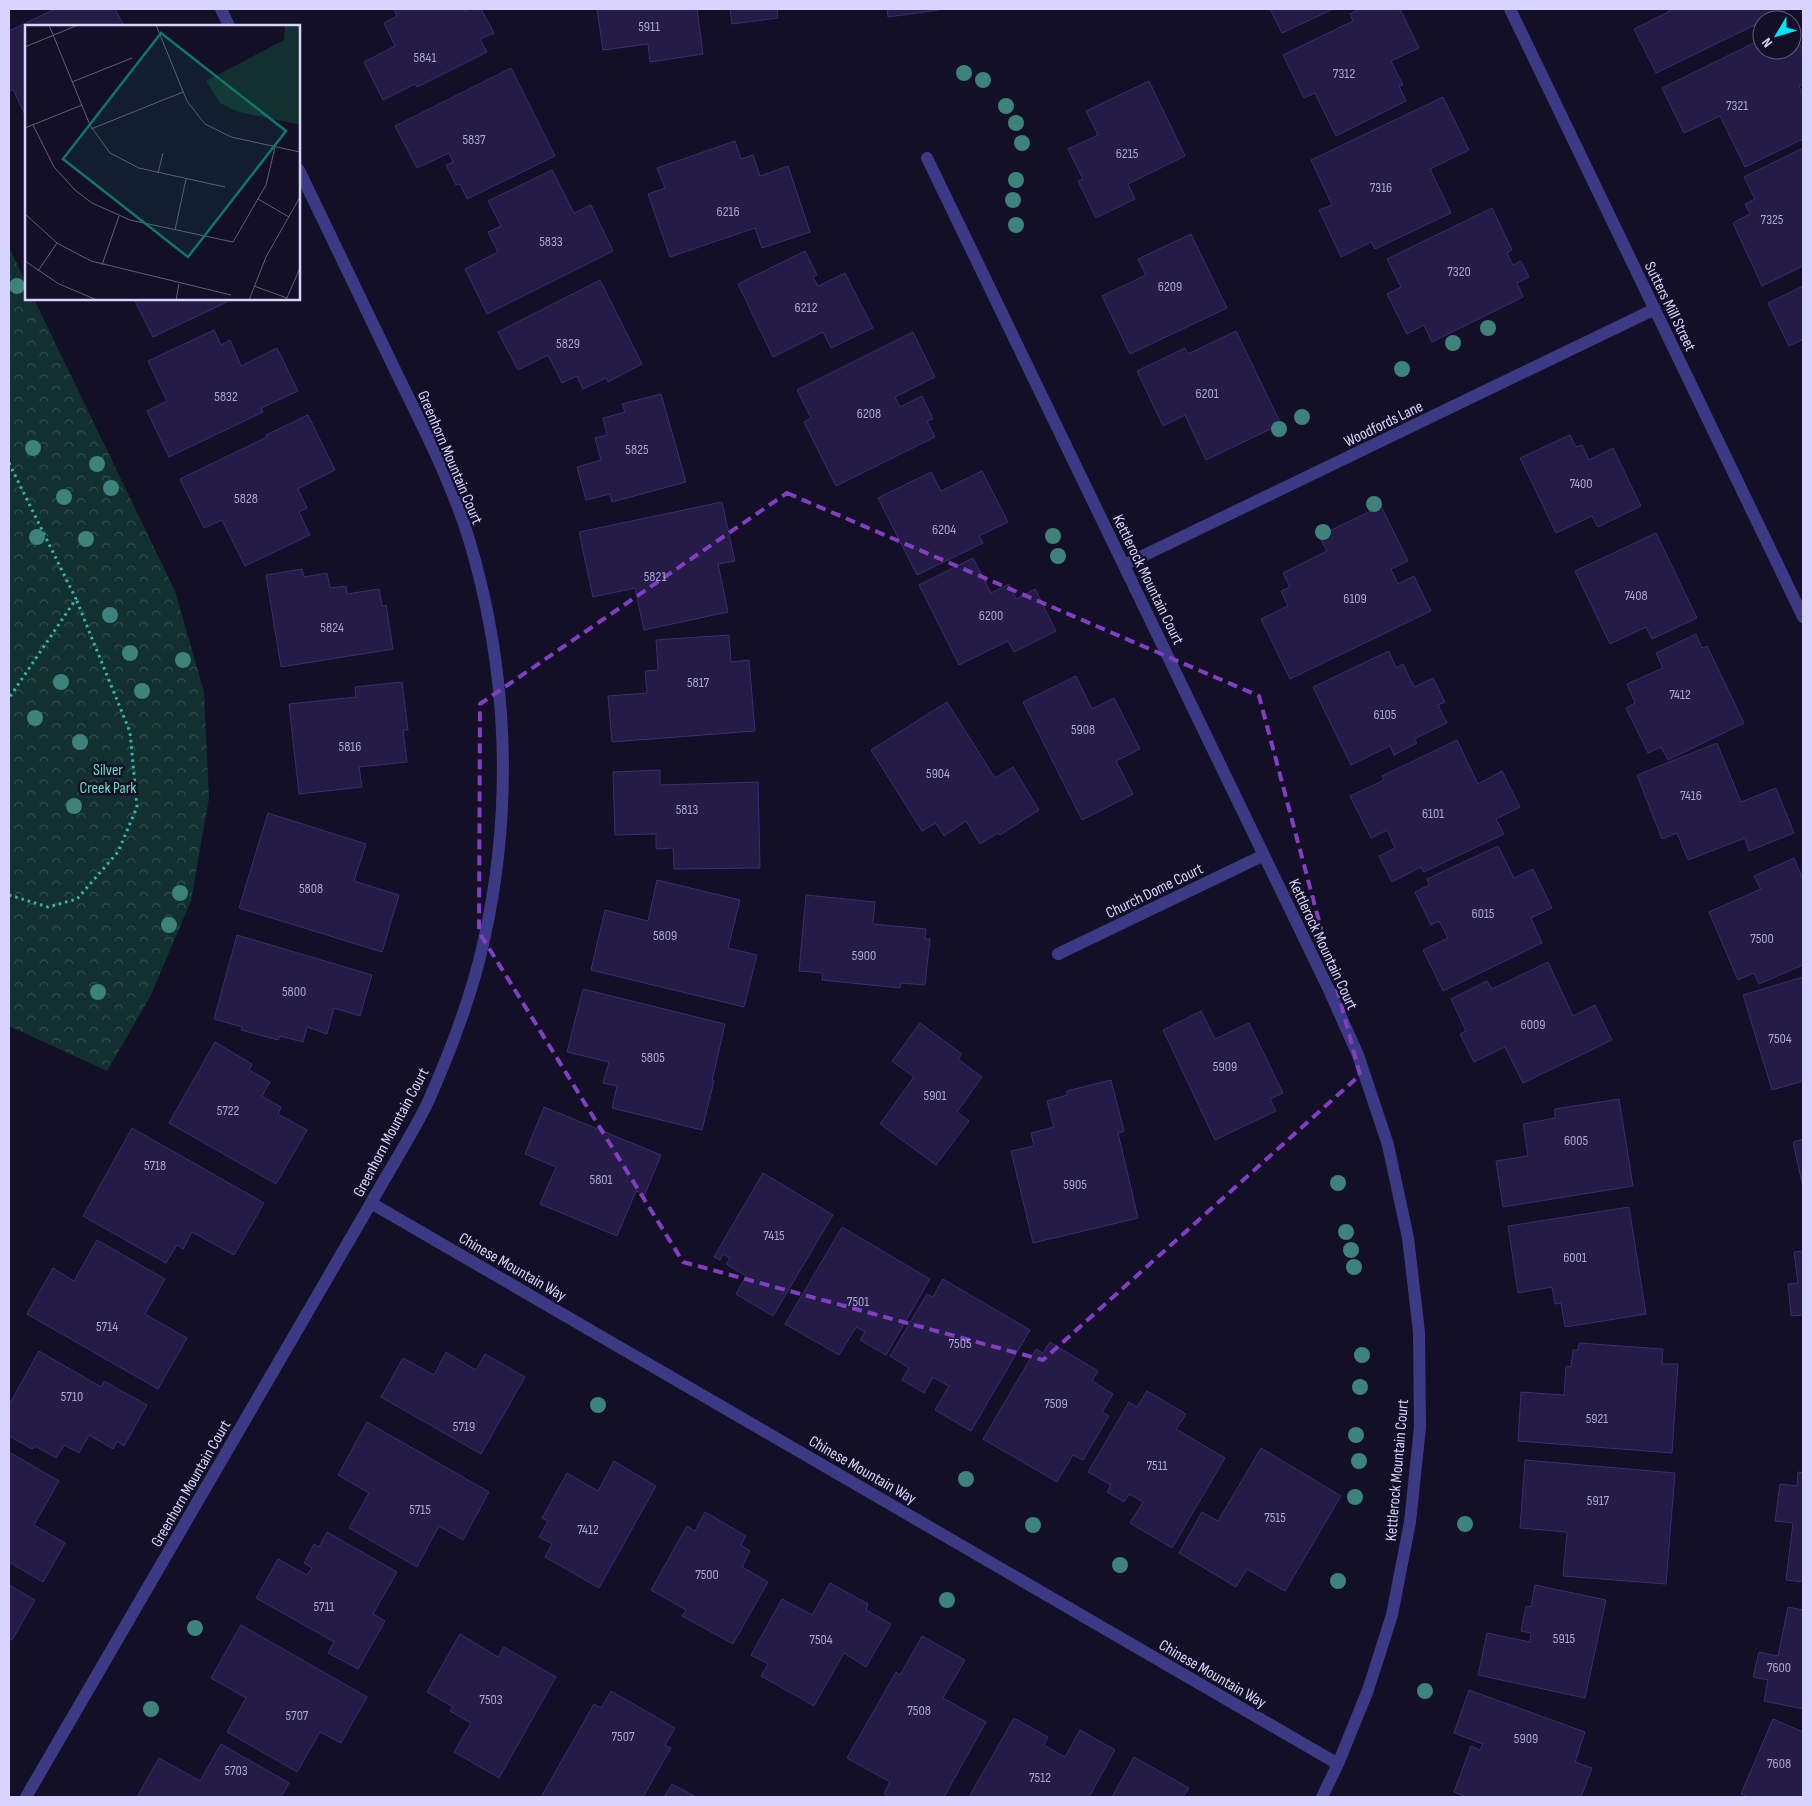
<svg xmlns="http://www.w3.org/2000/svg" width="1812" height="1806" viewBox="0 0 1812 1806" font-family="'Sofia Sans Condensed',sans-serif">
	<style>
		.forest { fill: url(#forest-crowns) }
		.building { fill: #241b47; stroke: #3b2d73 }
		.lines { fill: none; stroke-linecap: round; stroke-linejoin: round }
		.path { stroke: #2fb8b0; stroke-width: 3; stroke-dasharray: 2.5 4; stroke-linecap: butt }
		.minor { stroke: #3d3a85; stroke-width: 12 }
		.tree { fill: #3d827b }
		.marked { fill: none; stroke: #843dc5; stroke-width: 4; stroke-dasharray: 10 6; stroke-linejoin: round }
		.labels { text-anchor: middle; stroke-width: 5; stroke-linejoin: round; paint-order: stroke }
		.number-label { font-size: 14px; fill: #aca6d1 }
		.street-label { font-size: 16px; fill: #d9d4ff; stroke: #130f26 }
		.park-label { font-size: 16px; fill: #5fe0c0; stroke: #130f26 }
		.inset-road { fill: none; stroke: #625e7d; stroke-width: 1 }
		.view { fill: #0f766e; fill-opacity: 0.15; stroke: #0f766e; stroke-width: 2.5 }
		.inset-edge { fill: none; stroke: #d9d4ff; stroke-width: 2.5 }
	</style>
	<defs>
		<pattern id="forest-crowns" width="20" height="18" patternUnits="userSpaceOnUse" patternTransform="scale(1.25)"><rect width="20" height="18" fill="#12302f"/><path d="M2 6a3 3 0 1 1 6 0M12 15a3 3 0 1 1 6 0" fill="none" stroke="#344d4e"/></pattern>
	</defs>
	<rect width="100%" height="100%" fill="#130f26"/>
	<path class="forest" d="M9 247 26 283V299H34L175 591 204 692 209 798 191 901 150 997 107 1071 9 1026Z"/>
	<path class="building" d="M55 9H115L124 26H26V117L13 89 9 92V31Z
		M394 9H464L465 11 469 9H481L494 33 480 39 487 52 417 87 415 84 383 100 364 62 395 46 384 23 397 16Z
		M597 9H697L703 54 650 62 648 44 603 50Z
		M730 9H777L778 18 732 24Z
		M887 9H939V10L888 17Z
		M1270 9H1333L1282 33Z
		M1360 9H1400L1419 48 1391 61 1403 85 1399 86 1406 101 1336 136 1315 93 1304 98 1283 55 1353 21 1350 14Z
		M1669 9H1788L1656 73 1634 29 1670 11Z
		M1792 28 1803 51V84L1799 86 1803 94V139L1745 167 1720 116 1684 133 1662 88 1762 39V50H1792Z
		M511 68 555 156 467 199 460 184 456 185 446 165 453 162 449 153 417 168 395 126Z
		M1149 81 1185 156 1128 184 1135 199 1096 218 1078 181 1083 179 1068 149 1098 135 1086 111Z
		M1443 97 1469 150 1430 169 1451 213 1375 249 1371 242 1341 257 1319 210 1332 205 1311 160Z
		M735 141 741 159 753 155 760 176 788 166 810 232 762 248 755 228 670 257 648 194 665 188 657 168Z
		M1803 148V266L1762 286 1733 223 1750 214 1745 204 1755 199 1744 177Z
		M552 170 574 213 591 205 613 251 487 314 465 269 498 252 488 232 501 226 488 201Z
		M1492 208 1512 250 1507 253 1513 265 1521 261 1529 277 1517 283 1523 297 1432 342 1424 325 1407 334 1387 294 1401 287 1387 259Z
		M1191 234 1227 308 1130 354 1102 296 1146 275 1138 259Z
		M805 251 817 275 813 277 818 286 845 273 873 328 831 348 823 332 773 357 738 284Z
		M600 280 642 364 608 382 606 378 583 389 577 376 562 383 548 355 518 370 498 332Z
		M1803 286V344L1802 340 1789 346 1768 303Z
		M134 299H225L227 302 153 337Z
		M214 330 221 345 230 340 241 366 277 348 298 391 261 408 263 412 169 457 147 411 167 401 148 361Z
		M1236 331 1281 424 1206 460 1185 415 1163 426 1137 371 1185 348 1188 354Z
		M913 332 935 377 895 397 900 407 922 396 933 419 927 421 935 437 836 486 804 422 811 418 797 390Z
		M661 394 686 482 612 502 610 494 586 500 577 467 601 460 595 438 607 435 603 418 625 412 622 404Z
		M308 415 335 470 298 489 307 508 299 512 310 535 245 566 222 520 204 528 180 479 267 437 266 435Z
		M1570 435 1576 447 1582 445 1589 460 1613 448 1641 506 1598 527 1592 516 1556 533 1520 458Z
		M982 471 1008 522 979 536 983 543 917 575 878 498 931 472 941 491Z
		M722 502 735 561 718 564 728 612 644 630 635 588 593 597 579 532Z
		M1381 506 1408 561 1391 569 1398 584 1414 576 1431 611 1290 679 1261 619 1288 606 1281 591 1290 587 1283 573 1327 551 1319 536Z
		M1656 533 1697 618 1652 639 1646 627 1610 644 1575 571Z
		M973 558 991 593 1009 584 1016 599 1035 589 1056 631 1014 652 1008 641 959 665 919 585Z
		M302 569 304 577 327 573 330 588 346 586 347 594 379 589 382 606 386 605 393 649 281 667 266 575Z
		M1696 634 1702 648 1707 646 1744 723 1668 760 1661 747 1648 753 1626 708 1635 703 1627 684 1663 668 1656 653Z
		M729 635 731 662 749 660 755 731 612 742 608 696 647 693 645 671 658 670 656 640Z
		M1389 651 1396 668 1403 664 1414 687 1433 678 1445 702 1438 705 1447 723 1414 739 1417 743 1394 755 1390 746 1351 765 1313 687Z
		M1076 676 1092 709 1114 698 1140 749 1116 761 1133 794 1082 820 1023 702Z
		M402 682 408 730H403L407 762 359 767 362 787 299 794 289 704 356 697 355 687Z
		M947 702 995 778 1013 767 1039 810 1000 835 998 833 980 844 966 821 944 836 936 823 922 831 871 750Z
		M1457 740 1478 784 1502 771 1520 807 1496 819 1504 834 1424 872 1421 867 1392 882 1379 856 1395 848 1387 830 1371 838 1350 796 1384 780 1382 776Z
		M1717 743 1741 802 1776 788 1794 833 1749 851 1745 838 1688 860 1677 833 1662 839 1637 775Z
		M660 770V785L758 782 760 868 674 869 673 848 656 849V834L615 835 613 772Z
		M268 813 366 844 354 881 399 895 382 952 239 908Z
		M1498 846 1514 878 1533 869 1552 908 1531 918 1542 943 1443 991 1423 950 1448 938 1439 921 1431 925 1415 892 1429 885 1427 879Z
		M1794 858 1803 879V965L1759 984 1754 973 1738 980 1709 912 1761 889 1754 876Z
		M657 880 740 900 728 948 757 955 744 1007 591 970 605 910 648 921Z
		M806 895 875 902 873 924 926 929 925 939H930L925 985 901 983 900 988 822 980 823 973 799 971Z
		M237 935 372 975 360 1016 334 1008 327 1034 307 1027 303 1042 280 1036 278 1040 241 1030 242 1027 214 1019Z
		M1548 962 1573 1016 1595 1005 1612 1040 1523 1083 1505 1047 1474 1062 1460 1034 1466 1031 1451 999 1487 981 1492 989Z
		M1803 977V1081L1772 1090 1743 995Z
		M583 989 725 1024 712 1081H714L702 1130 612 1108 617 1086 603 1083 609 1062 567 1052Z
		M1201 1011 1215 1039 1249 1023 1283 1093 1270 1099 1276 1111 1215 1140 1163 1030Z
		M920 1023 962 1054 958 1059 982 1077 957 1112 969 1121 936 1165 880 1124 914 1077 892 1061Z
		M215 1042 252 1064 249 1070 270 1082 262 1096 281 1107 278 1114 307 1130 276 1184 169 1123Z
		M1111 1080 1124 1131 1118 1133 1138 1218 1033 1243 1011 1151 1034 1146 1031 1133 1054 1127 1047 1101 1067 1095V1091Z
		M1619 1099 1633 1186 1503 1207 1496 1161 1528 1156 1523 1124 1555 1118V1109Z
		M544 1107 661 1155 645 1194 636 1191 617 1236 540 1204 556 1167 525 1154Z
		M132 1128 264 1203 234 1255 192 1232 183 1249 177 1245 166 1263 83 1216Z
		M1803 1139V1187L1793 1142Z
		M763 1173 833 1215 773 1316 736 1294 746 1276 726 1264 730 1258 723 1254 720 1260 714 1257Z
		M1629 1207 1646 1314 1565 1327 1561 1303 1555 1304 1552 1287 1518 1293 1508 1226Z
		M842 1227 930 1279 886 1355 860 1340 865 1332 856 1327 839 1355 785 1324Z
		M97 1240 165 1279 145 1314 187 1338 158 1389 27 1314 53 1268 74 1281Z
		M1803 1251V1315L1791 1316 1788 1284 1798 1283 1794 1252Z
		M943 1279 1030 1330 971 1431 935 1410 949 1386 933 1377 924 1393 902 1380 909 1368 890 1356 927 1294 933 1297Z
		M1050 1342 1098 1371 1092 1381 1113 1394 1102 1412 1109 1416 1083 1460 1073 1455 1057 1482 983 1439 1036 1349 1043 1353Z
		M1579 1343 1663 1349 1662 1364H1678L1672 1453 1518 1441 1521 1392 1564 1395 1566 1366 1571 1367 1573 1350H1578Z
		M39 1351 101 1387 104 1381 147 1405 124 1446 117 1441 113 1449 89 1435 79 1453 64 1445 56 1458 35 1446 32 1449 9 1436V1405Z
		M446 1352 476 1370 485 1354 525 1377 481 1454 381 1397 403 1358 434 1375Z
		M1147 1391 1186 1414 1176 1429 1225 1458 1172 1548 1130 1523 1143 1502 1129 1494 1124 1502 1107 1492 1111 1485 1088 1472 1129 1402 1137 1407Z
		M367 1422 489 1492 463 1540 439 1526 417 1567 349 1528 369 1493 338 1475Z
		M1261 1448 1341 1496 1285 1591 1247 1569 1236 1587 1179 1553 1202 1512 1218 1521Z
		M9 1452 59 1481 34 1525 65 1543 43 1582 9 1562Z
		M1525 1460 1675 1473 1666 1584 1563 1576 1567 1532 1520 1528Z
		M614 1461 656 1486 599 1588 545 1557 552 1544 539 1537 548 1521 542 1518 567 1473 598 1491Z
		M1798 1472 1803 1473V1582L1786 1580 1793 1523 1775 1521 1780 1484 1797 1486Z
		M705 1512 746 1536 741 1545 750 1551 742 1567 768 1582 733 1644 682 1616 686 1610 651 1590 687 1526 695 1531Z
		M327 1532 397 1572 373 1614 385 1621 358 1669 328 1653 334 1642 256 1598 278 1559 307 1575 312 1568 304 1563 314 1544 319 1547Z
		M830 1583 868 1604 866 1610 891 1624 866 1667 844 1653 814 1706 761 1676 768 1664 751 1655 782 1599 812 1615Z
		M9 1585 35 1600 12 1640 9 1638Z
		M1535 1585 1606 1600 1585 1698 1478 1675 1487 1633 1530 1642 1531 1633 1521 1631 1526 1606 1531 1607Z
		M1788 1607 1803 1610V1709L1764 1701 1768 1680 1753 1677 1759 1652 1778 1656Z
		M241 1625 367 1697 341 1743 320 1732 297 1772 227 1732 246 1698 211 1678Z
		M460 1634 498 1657 504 1647 556 1677 499 1778 454 1752 471 1723 450 1711 453 1707 427 1692Z
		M922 1636 965 1660 943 1698 986 1722 944 1797H890L884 1794 890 1782 847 1758 896 1672 900 1675Z
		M1469 1690 1585 1732 1575 1762 1592 1768 1581 1797H1466L1454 1792 1471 1746 1480 1750 1483 1744 1454 1733Z
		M611 1691 675 1728 665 1745 671 1748 643 1797H541L594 1704 601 1708Z
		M1014 1718 1048 1737 1044 1745 1065 1757 1080 1730 1115 1750 1089 1797H969Z
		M1773 1719 1803 1732V1797H1749L1741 1794Z
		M221 1744 289 1783 281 1797H137L159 1758 200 1781Z
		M1134 1757 1189 1788 1183 1797H1112Z
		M672 1784 696 1797H664Z"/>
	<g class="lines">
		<path class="path" d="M9 463 76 599 9 698
			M9 895 48 907 77 899 118 852 137 807 130 732 76 599"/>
		<path class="minor" d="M221 9 229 26
			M1510 9 1803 617
			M927 158 1330 992 1358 1055 1388 1145 1408 1238 1419 1332 1420 1427 1410 1522 1392 1615 1368 1690 1338 1764 1322 1797
			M1124 565 1655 309
			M1058 954 1264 855
			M371 1203 1338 1764
			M26 1797 371 1203C389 1170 412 1135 428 1102 451 1050 472 996 484 940 514 806 508 667 468 536 450 480 423 427 397 374 364 306 332 238 299 170"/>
	</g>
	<g class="tree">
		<circle cx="964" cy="73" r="8"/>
		<circle cx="983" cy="80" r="8"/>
		<circle cx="1006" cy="106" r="8"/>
		<circle cx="1016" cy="123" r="8"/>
		<circle cx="1022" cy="143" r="8"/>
		<circle cx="1016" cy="180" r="8"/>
		<circle cx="1013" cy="200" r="8"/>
		<circle cx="1016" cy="225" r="8"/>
		<circle cx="17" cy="286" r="8"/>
		<circle cx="1488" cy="328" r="8"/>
		<circle cx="1453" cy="343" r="8"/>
		<circle cx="1402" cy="369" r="8"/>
		<circle cx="1302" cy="417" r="8"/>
		<circle cx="1279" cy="429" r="8"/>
		<circle cx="33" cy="448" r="8"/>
		<circle cx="97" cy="464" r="8"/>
		<circle cx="111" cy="488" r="8"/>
		<circle cx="64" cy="497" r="8"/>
		<circle cx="1374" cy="504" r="8"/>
		<circle cx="1323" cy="532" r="8"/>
		<circle cx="1053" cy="536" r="8"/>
		<circle cx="37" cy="537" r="8"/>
		<circle cx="86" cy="539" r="8"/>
		<circle cx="1058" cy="556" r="8"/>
		<circle cx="110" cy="615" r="8"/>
		<circle cx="130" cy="653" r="8"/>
		<circle cx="183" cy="660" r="8"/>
		<circle cx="61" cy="682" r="8"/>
		<circle cx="142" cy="691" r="8"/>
		<circle cx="35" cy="718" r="8"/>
		<circle cx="80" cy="742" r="8"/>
		<circle cx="74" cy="806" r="8"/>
		<circle cx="180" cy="893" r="8"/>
		<circle cx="169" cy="925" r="8"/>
		<circle cx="98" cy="992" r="8"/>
		<circle cx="1338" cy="1183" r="8"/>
		<circle cx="1346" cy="1232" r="8"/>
		<circle cx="1351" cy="1250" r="8"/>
		<circle cx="1354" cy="1267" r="8"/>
		<circle cx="1362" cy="1355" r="8"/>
		<circle cx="1360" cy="1387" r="8"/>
		<circle cx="598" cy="1405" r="8"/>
		<circle cx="1356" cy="1435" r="8"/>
		<circle cx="1359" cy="1461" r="8"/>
		<circle cx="966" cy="1479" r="8"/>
		<circle cx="1355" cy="1497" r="8"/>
		<circle cx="1465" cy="1524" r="8"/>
		<circle cx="1033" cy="1525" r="8"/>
		<circle cx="1120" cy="1565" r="8"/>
		<circle cx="1338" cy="1581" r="8"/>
		<circle cx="947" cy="1600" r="8"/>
		<circle cx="195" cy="1628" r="8"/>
		<circle cx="1425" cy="1691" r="8"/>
		<circle cx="151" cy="1709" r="8"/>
	</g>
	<path class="marked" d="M787 493 1259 696 1360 1075 1043 1360 683 1262 479 932 480 704Z"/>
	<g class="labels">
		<g class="number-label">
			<text x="649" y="31">5911</text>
			<text x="425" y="62">5841</text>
			<text x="1344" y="78">7312</text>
			<text x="1737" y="110">7321</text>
			<text x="474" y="144">5837</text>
			<text x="1127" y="158">6215</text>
			<text x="1381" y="192">7316</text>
			<text x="728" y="216">6216</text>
			<text x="1772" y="224">7325</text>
			<text x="551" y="246">5833</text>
			<text x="1459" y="276">7320</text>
			<text x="1170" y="291">6209</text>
			<text x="806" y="312">6212</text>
			<text x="568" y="348">5829</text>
			<text x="1207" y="398">6201</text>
			<text x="226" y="401">5832</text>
			<text x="869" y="418">6208</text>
			<text x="637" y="454">5825</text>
			<text x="1581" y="488">7400</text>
			<text x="246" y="503">5828</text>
			<text x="944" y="534">6204</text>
			<text x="655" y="581">5821</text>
			<text x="1636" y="600">7408</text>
			<text x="1355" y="603">6109</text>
			<text x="991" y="620">6200</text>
			<text x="332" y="632">5824</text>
			<text x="698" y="687">5817</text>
			<text x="1680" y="699">7412</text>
			<text x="1385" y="719">6105</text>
			<text x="1083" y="734">5908</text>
			<text x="350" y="751">5816</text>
			<text x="938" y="778">5904</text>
			<text x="1691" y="800">7416</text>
			<text x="687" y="814">5813</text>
			<text x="1433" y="818">6101</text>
			<text x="311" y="893">5808</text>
			<text x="1483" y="918">6015</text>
			<text x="665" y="940">5809</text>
			<text x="1762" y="943">7500</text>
			<text x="864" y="960">5900</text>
			<text x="294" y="996">5800</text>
			<text x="1533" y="1029">6009</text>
			<text x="1780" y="1043">7504</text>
			<text x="653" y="1062">5805</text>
			<text x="1225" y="1071">5909</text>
			<text x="935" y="1100">5901</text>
			<text x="228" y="1115">5722</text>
			<text x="1576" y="1145">6005</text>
			<text x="155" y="1170">5718</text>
			<text x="601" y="1184">5801</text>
			<text x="1075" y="1189">5905</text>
			<text x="774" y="1240">7415</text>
			<text x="1575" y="1262">6001</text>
			<text x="858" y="1306">7501</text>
			<text x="107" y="1331">5714</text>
			<text x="960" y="1348">7505</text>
			<text x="72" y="1401">5710</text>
			<text x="1056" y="1408">7509</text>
			<text x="1597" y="1423">5921</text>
			<text x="464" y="1431">5719</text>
			<text x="1157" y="1470">7511</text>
			<text x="1598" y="1505">5917</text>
			<text x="420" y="1514">5715</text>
			<text x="1275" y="1522">7515</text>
			<text x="588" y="1534">7412</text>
			<text x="707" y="1579">7500</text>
			<text x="324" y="1611">5711</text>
			<text x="1564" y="1643">5915</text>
			<text x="821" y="1644">7504</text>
			<text x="1779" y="1672">7600</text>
			<text x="491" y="1704">7503</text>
			<text x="919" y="1715">7508</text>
			<text x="297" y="1720">5707</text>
			<text x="623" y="1741">7507</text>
			<text x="1526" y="1743">5909</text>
			<text x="1779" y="1768">7608</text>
			<text x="236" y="1775">5703</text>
			<text x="1040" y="1782">7512</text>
		</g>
		<g class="street-label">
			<text transform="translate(1671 306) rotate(64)" y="6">Sutters Mill Street</text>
			<text transform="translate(1383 423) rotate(-26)" y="6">Woodfords Lane</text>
			<text transform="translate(451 457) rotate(67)" y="6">Greenhorn Mountain Court</text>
			<text transform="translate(1149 579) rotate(64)" y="6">Kettlerock Mountain Court</text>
			<text transform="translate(1154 890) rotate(-26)" y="6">Church Dome Court</text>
			<text transform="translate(1324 944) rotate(65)" y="6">Kettlerock Mountain Court</text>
			<text transform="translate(390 1132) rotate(-62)" y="6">Greenhorn Mountain Court</text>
			<text transform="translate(513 1266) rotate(30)" y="6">Chinese Mountain Way</text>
			<text transform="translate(863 1469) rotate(30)" y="6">Chinese Mountain Way</text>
			<text transform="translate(1396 1470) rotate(-85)" y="6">Kettlerock Mountain Court</text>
			<text transform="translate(190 1483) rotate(-60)" y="6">Greenhorn Mountain Court</text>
			<text transform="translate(1213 1673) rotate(30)" y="6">Chinese Mountain Way</text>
		</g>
		<g class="park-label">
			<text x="108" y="775">Silver<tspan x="108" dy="18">Creek Park</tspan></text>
		</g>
	</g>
	<g transform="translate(25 25)">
		<rect width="275" height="275" fill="#130f26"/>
		<path d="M260 0H275V100L211 86 195 78 181 56 259 15Z" fill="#12302f"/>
		<path class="inset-road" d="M24 0 65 100 85 128 114 143 200 162M131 0 162 76 180 99 206 112 275 127M0 22 53 0M47 57 107 33M8 100 29 142 51 166 67 178 105 195 208 217 241 160 250 122M0 103 57 80M66 104 158 67M133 148 138 128M233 174 264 192M0 189 32 218 66 236 206 270M150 205 161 154M0 236 34 259 72 275M77 240 94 191M13 246 32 218M229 261 262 273M151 275 154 259M224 275 241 232 275 172M261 275 275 243"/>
		<path class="view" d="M136 8 261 106 163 232 38 134Z"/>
		<rect width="275" height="275" class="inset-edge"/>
	</g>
	<rect width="1812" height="1806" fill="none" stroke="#d9d4ff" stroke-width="20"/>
	<g transform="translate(1777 35) rotate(232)"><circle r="24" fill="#130f26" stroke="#625e7d"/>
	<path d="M0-4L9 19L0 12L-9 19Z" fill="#00e5ff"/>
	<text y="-8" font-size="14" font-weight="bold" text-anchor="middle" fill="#d9d4ff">N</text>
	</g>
</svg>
